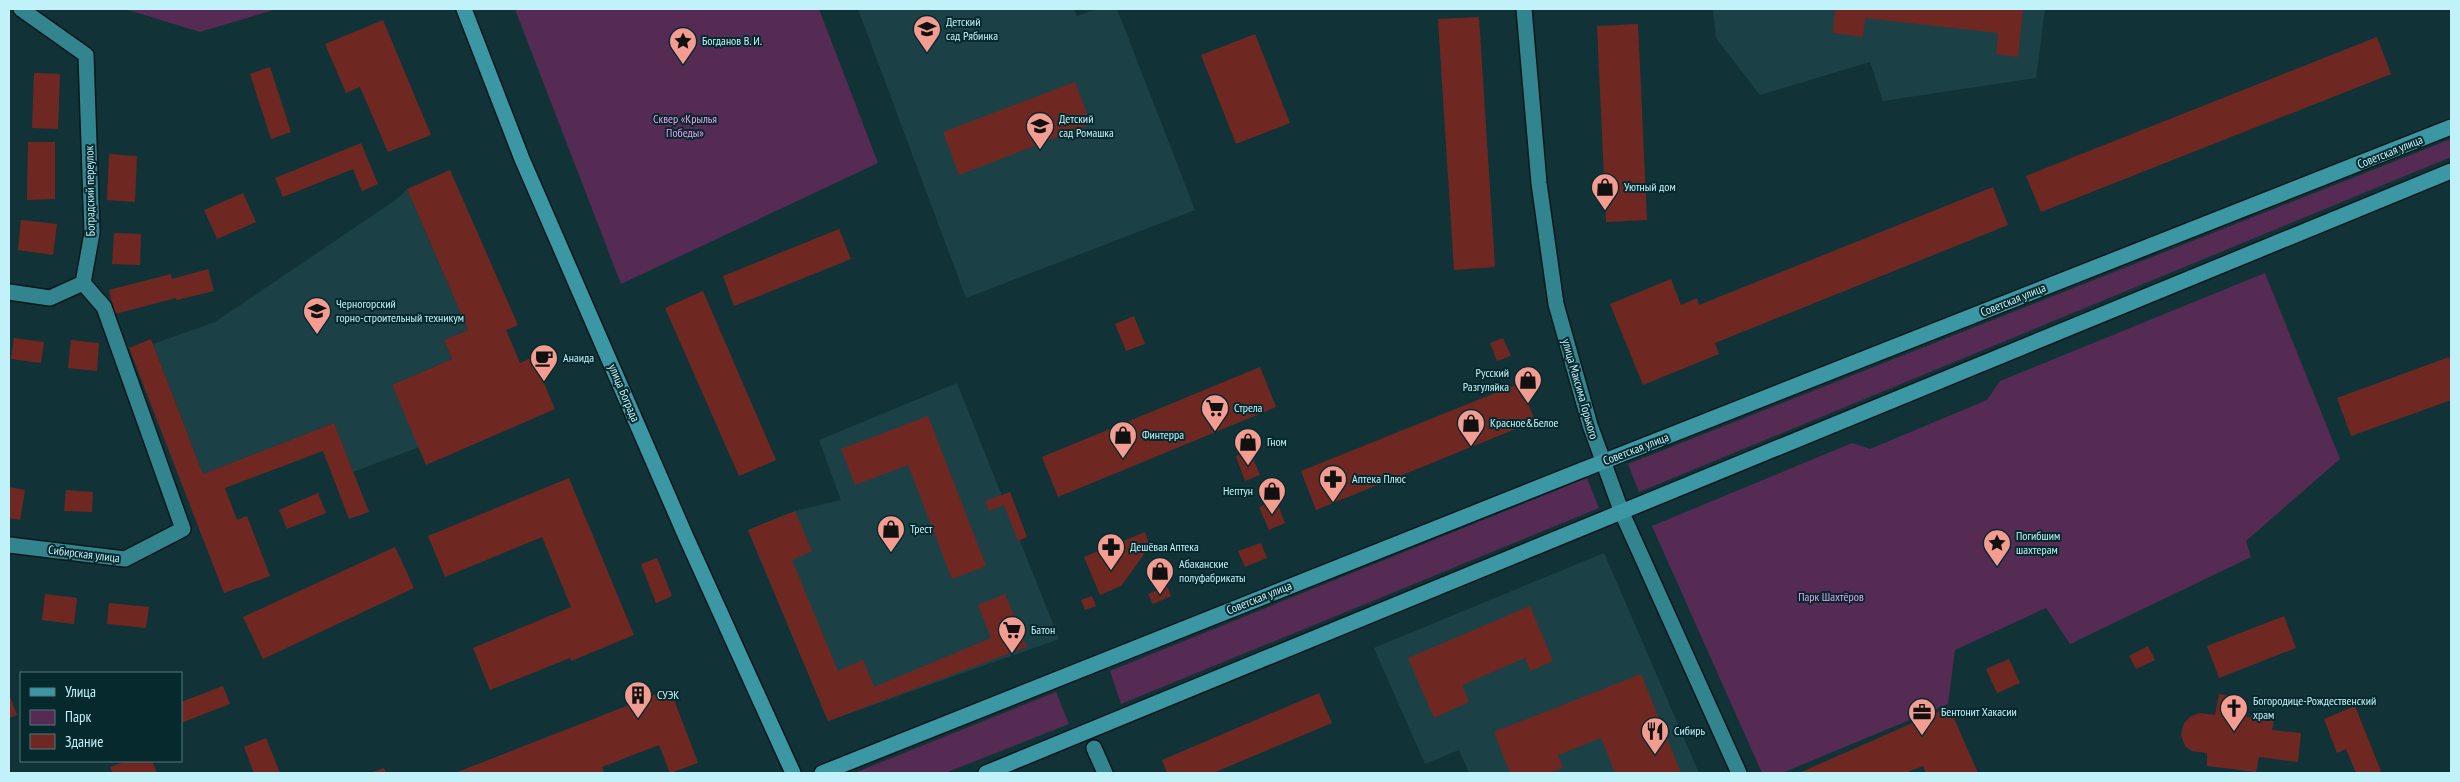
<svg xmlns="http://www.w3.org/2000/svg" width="2460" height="782" viewBox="0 0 2460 782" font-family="'PT Sans Narrow',sans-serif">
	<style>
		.built { fill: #1b4147 }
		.green { fill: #552b53 }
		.building { fill: #6f2821 }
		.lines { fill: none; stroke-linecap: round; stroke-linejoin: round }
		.minor-casing { stroke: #0a181a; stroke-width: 18 }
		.primary-casing { stroke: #0a181a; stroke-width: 18 }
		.minor { stroke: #32848f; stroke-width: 15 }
		.primary { stroke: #3b97a4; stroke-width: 15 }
		.labels { text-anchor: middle; stroke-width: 4; stroke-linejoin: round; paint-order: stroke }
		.poi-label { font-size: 12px; fill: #c2f2f9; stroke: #06292e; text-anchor: start }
		.park-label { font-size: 12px; fill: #ec9fe9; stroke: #06292e }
		.street-label { font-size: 12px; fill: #c2f2f9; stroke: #06292e }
	</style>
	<rect width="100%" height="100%" fill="#113338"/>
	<path class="built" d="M858 9H1074L1077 16 1097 9H1117L1195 210 966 298Z
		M1713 9H2045L2036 78 1883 101 1870 62 1760 95 1716 38Z
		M407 189 468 330 444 340 452 359 392 385 419 447 353 472 334 423 203 474 153 344 215 322 397 199Z
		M957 383 1059 639 828 721 748 530 795 511 841 500 819 440Z
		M1604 553 1699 773H1469L1459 750 1425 764 1374 648Z"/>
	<path class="green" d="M125 9H277L200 32Z
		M515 9H819L878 163 621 284Z
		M2451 139V157L1639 492 1628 464Z
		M2265 273 2340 459 2246 541 2251 557 2070 644 2046 608 1955 650 1948 704 1782 773H1762L1652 526 1852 443 1870 449 1987 400 2000 381Z
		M1587 478 1599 508 1121 704 1110 671Z
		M1056 692 1069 724 945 773H854Z"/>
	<path class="building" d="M1835 9H2023L2018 57 1996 54 1998 33 1865 18 1863 37 1833 33Z
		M1479 17 1495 267 1454 270 1438 19Z
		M383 20 431 135 388 152 360 87 346 93 325 44Z
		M1638 24 1647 220 1606 222 1597 26Z
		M1255 34 1290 123 1236 144 1201 55Z
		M2377 37 2391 74 2041 212 2026 176Z
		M270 67 291 132 271 139 250 74Z
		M34 73 60 74 58 129 32 128Z
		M1075 82 1091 124 959 175 943 132Z
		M28 142H55V199L27 200Z
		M361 143 378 184 362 191 353 169 283 197 275 178Z
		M109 154 137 156 135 202 107 200Z
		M450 170 518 325 506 330 520 363 533 357 555 409 426 465 392 385 452 359 444 340 468 330 407 189Z
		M1993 187 2008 225 1715 343 1719 354 1643 385 1610 304 1671 279 1681 305 1697 298 1699 305Z
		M243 193 256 222 217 239 204 210Z
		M21 220 57 224 53 255 18 250Z
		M839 229 851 259 734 306 723 276Z
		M114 233 141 234 140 265 112 264Z
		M208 269 214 291 177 300 176 298 115 314 109 290 171 274 172 279Z
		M703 291 776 460 739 476 665 308Z
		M1134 316 1145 344 1126 351 1115 324Z
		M14 338 44 342 41 363 11 359Z
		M1503 338 1511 356 1497 361 1490 343Z
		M151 339 203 474 334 423 369 512 349 519 323 451 225 488 237 520 247 516 270 576 224 593 129 348Z
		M71 340 99 343 97 371 68 368Z
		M2449 357 2451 363V400L2351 436 2337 398Z
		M1260 367 1276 407 1058 497 1042 457Z
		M1520 383 1535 421 1316 510 1301 471Z
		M928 416 986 566 952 579 908 465 855 485 841 449Z
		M1250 451 1260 475 1245 481 1236 456Z
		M569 478 634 635 571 661 570 658 490 690 473 648 571 607 542 537 445 577 428 536Z
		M9 487 25 490 20 520 9 518Z
		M66 490 93 492 92 512 64 511Z
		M1010 492 1027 537 1018 541 1004 505 989 511 985 501Z
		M318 493 326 513 287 529 279 510Z
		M1276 500 1285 523 1269 530 1259 507Z
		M795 511 812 551 792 560 838 671 863 660 874 687 991 638 978 605 1005 594 1027 647 828 721 748 530Z
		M1145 532 1150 546 1121 586 1100 595 1084 557Z
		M1261 543 1267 558 1245 567 1238 551Z
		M395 547 414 588 263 659 243 617Z
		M657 558 672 596 656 603 641 564Z
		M1167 586 1171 596 1153 604 1148 594Z
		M45 594 77 598 74 624 42 620Z
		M1092 596 1096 606 1085 610 1081 600Z
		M109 603 149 607 146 628 107 624Z
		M1530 606 1553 661 1530 671 1525 658 1462 685 1469 702 1434 718 1408 658Z
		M2284 616 2296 648 2219 678 2207 646Z
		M2148 646 2155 660 2136 669 2129 656Z
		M2009 659 2020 683 1997 693 1986 669Z
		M1641 674 1681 773H1615L1601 738 1558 755 1563 768 1549 773H1510L1494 732Z
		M223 686 230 704 181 723V702Z
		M670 689 698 763 670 773 659 745 602 767 604 773H455Z
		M1319 693 1332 723 1213 773H1167L1162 760Z
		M9 694 17 715 9 718Z
		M2219 694 2244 698 2241 716 2274 720 2272 730 2301 733 2298 762 2259 757 2256 772 2207 766V753L2192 751 2185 746 2181 735 2184 723 2191 716 2200 713 2215 715Z
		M2355 706 2381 771 2376 773H2356L2346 749 2337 753 2324 719Z
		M1949 707 1978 773H1926L1923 766 1905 773H1799Z
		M266 738 280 773H254L244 747Z
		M127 761H152L157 773H113L110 767Z
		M384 768 386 773H370Z"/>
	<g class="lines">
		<g class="minor-casing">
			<path id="minor" d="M1524 9 1539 183 1556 304 1590 425 1622 513 1739 773
				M9 292 50 298 83 283
				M9 545 125 559 183 529 104 307 83 283 92 233 86 55 21 9
				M1094 748 1105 773"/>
		</g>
		<g class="primary-casing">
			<path id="primary" d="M464 9 522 159 686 537 793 773
				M822 773 1572 474 2451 127
				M986 773 2451 171"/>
		</g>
		<use href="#minor" class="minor"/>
		<use href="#primary" class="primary"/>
	</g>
	<defs>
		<g id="school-pin" transform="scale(1.4375)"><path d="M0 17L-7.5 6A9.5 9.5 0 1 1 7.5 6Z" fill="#f59c90" stroke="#06292e"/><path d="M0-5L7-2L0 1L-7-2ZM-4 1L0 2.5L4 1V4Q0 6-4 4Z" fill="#111"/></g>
		<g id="sight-pin" transform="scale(1.4375)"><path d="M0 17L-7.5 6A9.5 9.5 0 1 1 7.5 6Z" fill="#f59c90" stroke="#06292e"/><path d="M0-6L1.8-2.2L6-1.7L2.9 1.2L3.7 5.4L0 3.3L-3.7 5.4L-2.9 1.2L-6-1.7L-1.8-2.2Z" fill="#111"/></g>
		<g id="shop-pin" transform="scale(1.4375)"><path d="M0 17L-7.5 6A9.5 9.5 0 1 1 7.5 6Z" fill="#f59c90" stroke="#06292e"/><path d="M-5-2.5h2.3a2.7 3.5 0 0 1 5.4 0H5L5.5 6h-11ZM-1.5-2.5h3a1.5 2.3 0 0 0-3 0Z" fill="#111"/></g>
		<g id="university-pin" transform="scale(1.4375)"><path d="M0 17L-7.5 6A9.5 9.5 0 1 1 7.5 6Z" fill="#f59c90" stroke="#06292e"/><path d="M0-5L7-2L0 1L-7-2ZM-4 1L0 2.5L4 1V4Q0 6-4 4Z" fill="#111"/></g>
		<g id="cafe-pin" transform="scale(1.4375)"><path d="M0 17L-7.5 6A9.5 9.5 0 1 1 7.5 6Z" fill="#f59c90" stroke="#06292e"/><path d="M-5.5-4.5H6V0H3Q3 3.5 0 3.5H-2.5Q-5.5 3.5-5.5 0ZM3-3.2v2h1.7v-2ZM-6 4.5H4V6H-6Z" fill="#111"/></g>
		<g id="supermarket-pin" transform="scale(1.4375)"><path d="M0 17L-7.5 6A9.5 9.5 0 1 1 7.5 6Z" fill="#f59c90" stroke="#06292e"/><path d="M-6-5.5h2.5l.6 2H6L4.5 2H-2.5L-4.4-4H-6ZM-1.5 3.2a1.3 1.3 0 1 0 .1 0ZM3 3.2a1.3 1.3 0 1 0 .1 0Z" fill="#111"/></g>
		<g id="pharmacy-pin" transform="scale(1.4375)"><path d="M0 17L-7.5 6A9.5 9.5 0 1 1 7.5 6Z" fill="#f59c90" stroke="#06292e"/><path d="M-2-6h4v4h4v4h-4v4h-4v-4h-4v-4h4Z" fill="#111"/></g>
		<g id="building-pin" transform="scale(1.4375)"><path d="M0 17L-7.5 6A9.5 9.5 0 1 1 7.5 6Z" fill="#f59c90" stroke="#06292e"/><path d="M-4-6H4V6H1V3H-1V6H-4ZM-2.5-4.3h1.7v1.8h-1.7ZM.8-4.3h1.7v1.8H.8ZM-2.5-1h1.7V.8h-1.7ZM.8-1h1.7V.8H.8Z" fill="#111"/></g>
		<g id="church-pin" transform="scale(1.4375)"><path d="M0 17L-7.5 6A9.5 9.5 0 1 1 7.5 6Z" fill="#f59c90" stroke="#06292e"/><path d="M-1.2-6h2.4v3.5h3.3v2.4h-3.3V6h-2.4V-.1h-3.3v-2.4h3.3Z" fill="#111"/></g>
		<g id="office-pin" transform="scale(1.4375)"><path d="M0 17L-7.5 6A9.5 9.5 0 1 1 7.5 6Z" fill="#f59c90" stroke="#06292e"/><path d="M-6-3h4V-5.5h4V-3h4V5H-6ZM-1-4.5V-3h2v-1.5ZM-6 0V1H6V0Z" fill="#111"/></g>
		<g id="restaurant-pin" transform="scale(1.4375)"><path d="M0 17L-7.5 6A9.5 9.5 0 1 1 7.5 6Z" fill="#f59c90" stroke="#06292e"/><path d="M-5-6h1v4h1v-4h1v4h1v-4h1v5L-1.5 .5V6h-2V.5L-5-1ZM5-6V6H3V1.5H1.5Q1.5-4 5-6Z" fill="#111"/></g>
	</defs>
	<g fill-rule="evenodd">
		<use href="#school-pin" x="927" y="29"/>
		<use href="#sight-pin" x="683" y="41"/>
		<use href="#school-pin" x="1040" y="126"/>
		<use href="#shop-pin" x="1605" y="187"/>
		<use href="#university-pin" x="317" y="311"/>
		<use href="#cafe-pin" x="544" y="358"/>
		<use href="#shop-pin" x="1528" y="380"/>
		<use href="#supermarket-pin" x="1215" y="408"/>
		<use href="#shop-pin" x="1471" y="423"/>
		<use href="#shop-pin" x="1123" y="435"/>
		<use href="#shop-pin" x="1248" y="442"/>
		<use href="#pharmacy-pin" x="1333" y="479"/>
		<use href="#shop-pin" x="1272" y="491"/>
		<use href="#shop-pin" x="891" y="529"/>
		<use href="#sight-pin" x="1997" y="543"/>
		<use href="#pharmacy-pin" x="1111" y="547"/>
		<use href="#shop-pin" x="1160" y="571"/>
		<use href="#supermarket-pin" x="1012" y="630"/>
		<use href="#building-pin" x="638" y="695"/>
		<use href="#church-pin" x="2234" y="708"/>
		<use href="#office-pin" x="1922" y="712"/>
		<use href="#restaurant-pin" x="1655" y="731"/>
	</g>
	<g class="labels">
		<g class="poi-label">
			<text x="946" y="26">Детский<tspan x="946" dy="14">сад Рябинка</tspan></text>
			<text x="702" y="45">Богданов В. И.</text>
			<text x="1059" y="123">Детский<tspan x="1059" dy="14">сад Ромашка</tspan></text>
			<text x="1624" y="191">Уютный дом</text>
			<text x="336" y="308">Черногорский<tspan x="336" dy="14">горно-строительный техникум</tspan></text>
			<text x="563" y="362">Анаида</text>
			<text x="1509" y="377" text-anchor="end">Русский<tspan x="1509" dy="14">Разгуляйка</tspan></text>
			<text x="1234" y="412">Стрела</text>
			<text x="1490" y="427">Красное&amp;Белое</text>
			<text x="1142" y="439">Финтерра</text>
			<text x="1267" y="446">Гном</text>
			<text x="1352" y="483">Аптека Плюс</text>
			<text x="1253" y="495" text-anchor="end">Нептун</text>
			<text x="910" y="533">Трест</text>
			<text x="2016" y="540">Погибшим<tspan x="2016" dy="14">шахтерам</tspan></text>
			<text x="1130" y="551">Дешёвая Аптека</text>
			<text x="1179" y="568">Абаканские<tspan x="1179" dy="14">полуфабрикаты</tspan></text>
			<text x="1031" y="634">Батон</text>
			<text x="657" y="699">СУЭК</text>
			<text x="2253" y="705">Богородице-Рождественский<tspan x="2253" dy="14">храм</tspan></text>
			<text x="1941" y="716">Бентонит Хакасии</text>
			<text x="1674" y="735">Сибирь</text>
		</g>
		<g class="park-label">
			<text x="685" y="123">Сквер «Крылья<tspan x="685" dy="14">Победы»</tspan></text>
			<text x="1831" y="601">Парк Шахтёров</text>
		</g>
		<g class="street-label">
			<text transform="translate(2390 152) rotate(-22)" y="4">Советская улица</text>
			<text transform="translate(90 191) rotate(-91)" y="4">Боградский переулок</text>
			<text transform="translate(2013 300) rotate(-22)" y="4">Советская улица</text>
			<text transform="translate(1580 389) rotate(74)" y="4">улица Максима Горького</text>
			<text transform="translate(624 393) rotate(67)" y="4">улица Бограда</text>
			<text transform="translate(1636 449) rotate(-21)" y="4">Советская улица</text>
			<text transform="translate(84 554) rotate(7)" y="4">Сибирская улица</text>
			<text transform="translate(1259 598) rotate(-22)" y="4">Советская улица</text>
		</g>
	</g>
	<rect width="2460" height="782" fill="none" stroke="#c2f2f9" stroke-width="20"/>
	<rect x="20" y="672" width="162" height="90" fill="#06292e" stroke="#51797f"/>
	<rect x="30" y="688" width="25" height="8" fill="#3b97a4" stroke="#51797f"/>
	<text x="65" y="697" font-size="15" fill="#c2f2f9">Улица</text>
	<rect x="30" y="710" width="25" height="15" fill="#552b53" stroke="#51797f"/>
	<text x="65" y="722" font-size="15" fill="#c2f2f9">Парк</text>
	<rect x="30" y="734" width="25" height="15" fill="#6f2821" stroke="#51797f"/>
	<text x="65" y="747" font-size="15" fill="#c2f2f9">Здание</text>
</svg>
